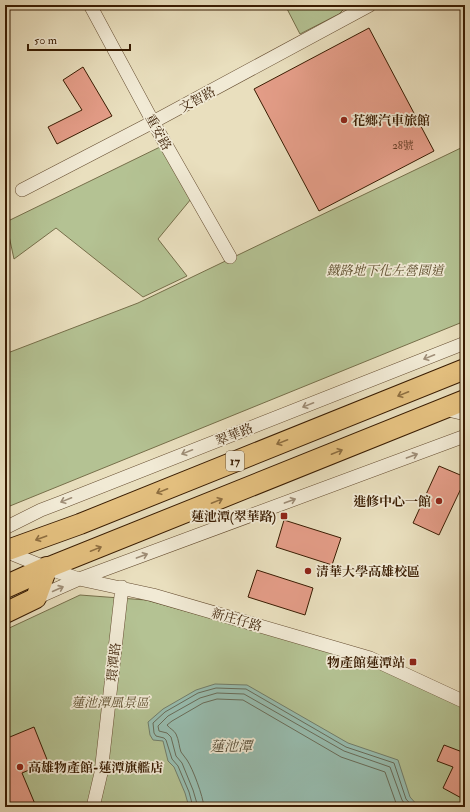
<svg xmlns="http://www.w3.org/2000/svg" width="470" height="812" viewBox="0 0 470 812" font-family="'IM FELL Double Pica','Noto Serif TC',serif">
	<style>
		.green { fill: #b4c293; stroke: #766f4a }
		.water { fill: #97bdb0; stroke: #717d6a }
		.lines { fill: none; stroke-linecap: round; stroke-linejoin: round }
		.shore { stroke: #686c59; stroke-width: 1 }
		.building { fill: #e49d88; stroke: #391c02 }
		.street-casing { stroke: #654d31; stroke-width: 14 }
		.primary-casing { stroke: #391c02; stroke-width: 22 }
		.highway-casing { stroke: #391c02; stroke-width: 24 }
		.street { stroke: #f1ead5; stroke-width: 13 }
		.primary { stroke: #e4c07f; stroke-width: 20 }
		.highway { stroke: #e4c07f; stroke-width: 22 }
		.oneway { stroke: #9e8d76 }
		.oneway2 { stroke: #8e6e40 }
		.poi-dot { fill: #8f2418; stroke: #f1ead5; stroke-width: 1.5 }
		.labels { text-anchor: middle; stroke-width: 3.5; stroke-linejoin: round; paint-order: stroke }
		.number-label { font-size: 11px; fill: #643c24 }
		.shield { fill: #f1ead5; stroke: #705a41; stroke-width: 1 }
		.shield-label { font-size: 12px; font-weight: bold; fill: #391c02 }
		.street-label { font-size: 13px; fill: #391c02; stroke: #f1ead5 }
		.poi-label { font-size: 13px; font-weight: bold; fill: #391c02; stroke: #f1ead5; text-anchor: start }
		.park-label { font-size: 13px; font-style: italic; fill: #5e4e2e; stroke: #f1ead5 }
		.water-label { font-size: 14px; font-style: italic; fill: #554c36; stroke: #f1ead5 }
	</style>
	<rect width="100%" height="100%" fill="#e9dfbe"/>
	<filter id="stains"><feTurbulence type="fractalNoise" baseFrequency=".005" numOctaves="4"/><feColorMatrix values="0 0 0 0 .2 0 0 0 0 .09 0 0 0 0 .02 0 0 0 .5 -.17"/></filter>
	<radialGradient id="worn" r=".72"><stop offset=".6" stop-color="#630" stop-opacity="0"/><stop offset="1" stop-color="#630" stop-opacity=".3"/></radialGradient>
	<path class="green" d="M285 5H345V8L339 14 300 34Z
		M162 146 191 199 158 239 187 276 143 297 56 228 14 259 6 222Z
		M465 146V321L5 508V354L138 303Z
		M80 595 146 600 350 657 383 670 465 708V807H5V630Z"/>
	<path class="water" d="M215 684 247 685 348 743 398 760 410 797 419 807H189L185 793 174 767 168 761 163 741 153 740 150 735 148 722 163 709 196 690Z"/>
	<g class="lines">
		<path class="shore" d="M193 807 189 792 178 766 172 759 166 740 164 738 156 736 154 733 153 723 165 712 198 693 216 688 246 689 346 747 394 763 406 799 413 807
			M198 807 193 790 182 763 176 756 171 737 167 733 159 731 158 726 168 716 200 698 217 693 244 694 344 751 390 767 402 800 407 807
			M204 807C203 796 193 769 187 760 185 757 183 755 181 752 179 747 179 740 176 734 174 730 170 729 167 725L172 721 203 703 217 699 243 700 341 757 385 772 396 803 399 807"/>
	</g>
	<path class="building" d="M369 28 434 151 319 211 254 89Z
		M83 67 112 116 57 144 48 127 82 110 63 80Z
		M439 466 465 477V480L439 535 413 523Z
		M284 520 341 538 332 565 276 547Z
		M257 570 313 588 305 615 248 597Z
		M34 727 48 762 22 773 35 804 29 807H5V739Z
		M444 745 465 753V800L443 788 453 767 437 761Z"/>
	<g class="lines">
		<g class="street-casing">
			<path id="street" d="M90 5 153 122 230 257
				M22 190 153 122 370 5
				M444 409 465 414
				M5 528 41 510 62 502 465 343
				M5 551 47 568 79 579 153 595 370 658 465 702
				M36 598 79 579 465 436
				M93 807 101 773 122 587"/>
		</g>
		<g class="primary-casing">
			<path id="primary" d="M5 551 80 524 465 369
				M5 613 36 598 47 568 465 400"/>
		</g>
		<g class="highway-casing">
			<path id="highway" d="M5 587 47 568"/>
		</g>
		<use href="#street" class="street"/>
		<use href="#primary" class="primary"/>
		<use href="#highway" class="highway"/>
	</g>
	<defs><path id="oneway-shaft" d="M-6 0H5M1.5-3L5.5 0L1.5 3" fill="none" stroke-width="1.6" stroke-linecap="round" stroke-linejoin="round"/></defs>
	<g class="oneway">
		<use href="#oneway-shaft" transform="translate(429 357) rotate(158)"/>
		<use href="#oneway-shaft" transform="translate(308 405) rotate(158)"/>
		<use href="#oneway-shaft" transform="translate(187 452) rotate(158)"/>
		<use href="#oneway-shaft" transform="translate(412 456) rotate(-20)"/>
		<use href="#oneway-shaft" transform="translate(66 500) rotate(158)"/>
		<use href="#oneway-shaft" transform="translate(290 501) rotate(-20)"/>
		<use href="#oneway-shaft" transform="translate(142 556) rotate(-20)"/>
		<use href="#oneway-shaft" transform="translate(58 589) rotate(-24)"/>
	</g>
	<g class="oneway2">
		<use href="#oneway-shaft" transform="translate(403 394) rotate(158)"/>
		<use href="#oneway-shaft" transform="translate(282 442) rotate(158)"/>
		<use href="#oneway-shaft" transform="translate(337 452) rotate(-22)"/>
		<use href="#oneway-shaft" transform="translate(162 491) rotate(158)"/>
		<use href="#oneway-shaft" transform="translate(217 501) rotate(-22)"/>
		<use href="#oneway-shaft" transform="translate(41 538) rotate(160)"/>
		<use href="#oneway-shaft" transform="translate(96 549) rotate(-22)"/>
	</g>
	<g class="poi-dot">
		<circle cx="344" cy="120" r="4"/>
		<circle cx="439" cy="501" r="4"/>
		<rect x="280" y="512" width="8" height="8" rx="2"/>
		<circle cx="308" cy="571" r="4"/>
		<rect x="409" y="658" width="8" height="8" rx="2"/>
		<circle cx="20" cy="767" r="4"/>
	</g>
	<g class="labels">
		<g class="number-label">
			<text x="403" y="149">28號</text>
		</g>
		<rect class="shield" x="226" y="451" width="18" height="20" rx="3"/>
		<g class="shield-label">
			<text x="235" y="465">17</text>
		</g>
		<g class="street-label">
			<text transform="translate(197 99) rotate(-28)" y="5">文智路</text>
			<text transform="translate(159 132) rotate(61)" y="5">重安路</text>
			<text transform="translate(234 434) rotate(-22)" y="5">翠華路</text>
			<text transform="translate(237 619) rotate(16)" y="5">新庄仔路</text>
			<text transform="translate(113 662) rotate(-84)" y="5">環潭路</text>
		</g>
		<g class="poi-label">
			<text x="352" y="125">花鄉汽車旅館</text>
			<text x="431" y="506" text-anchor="end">進修中心一館</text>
			<text x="276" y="521" text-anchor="end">蓮池潭(翠華路)</text>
			<text x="316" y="576">清華大學高雄校區</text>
			<text x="405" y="667" text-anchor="end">物產館蓮潭站</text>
			<text x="28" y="772">高雄物產館-蓮潭旗艦店</text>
		</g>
		<g class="park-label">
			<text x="385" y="275">鐵路地下化左營園道</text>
			<text x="110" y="707">蓮池潭風景區</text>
		</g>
		<g class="water-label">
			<text x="231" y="751">蓮池潭</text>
		</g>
	</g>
	<rect width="470" height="812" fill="none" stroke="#e9dfbe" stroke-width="20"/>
	<rect x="6" y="6" width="458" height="800" fill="none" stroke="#391c02" stroke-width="2"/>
	<rect x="10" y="10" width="450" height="792" fill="none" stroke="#391c02"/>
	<path d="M28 44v6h102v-6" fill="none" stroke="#391c02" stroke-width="2"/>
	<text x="34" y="44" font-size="12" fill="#391c02" stroke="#f1ead5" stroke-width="3" paint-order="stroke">50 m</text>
	<rect width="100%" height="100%" filter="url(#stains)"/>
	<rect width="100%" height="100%" fill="url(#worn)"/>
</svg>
